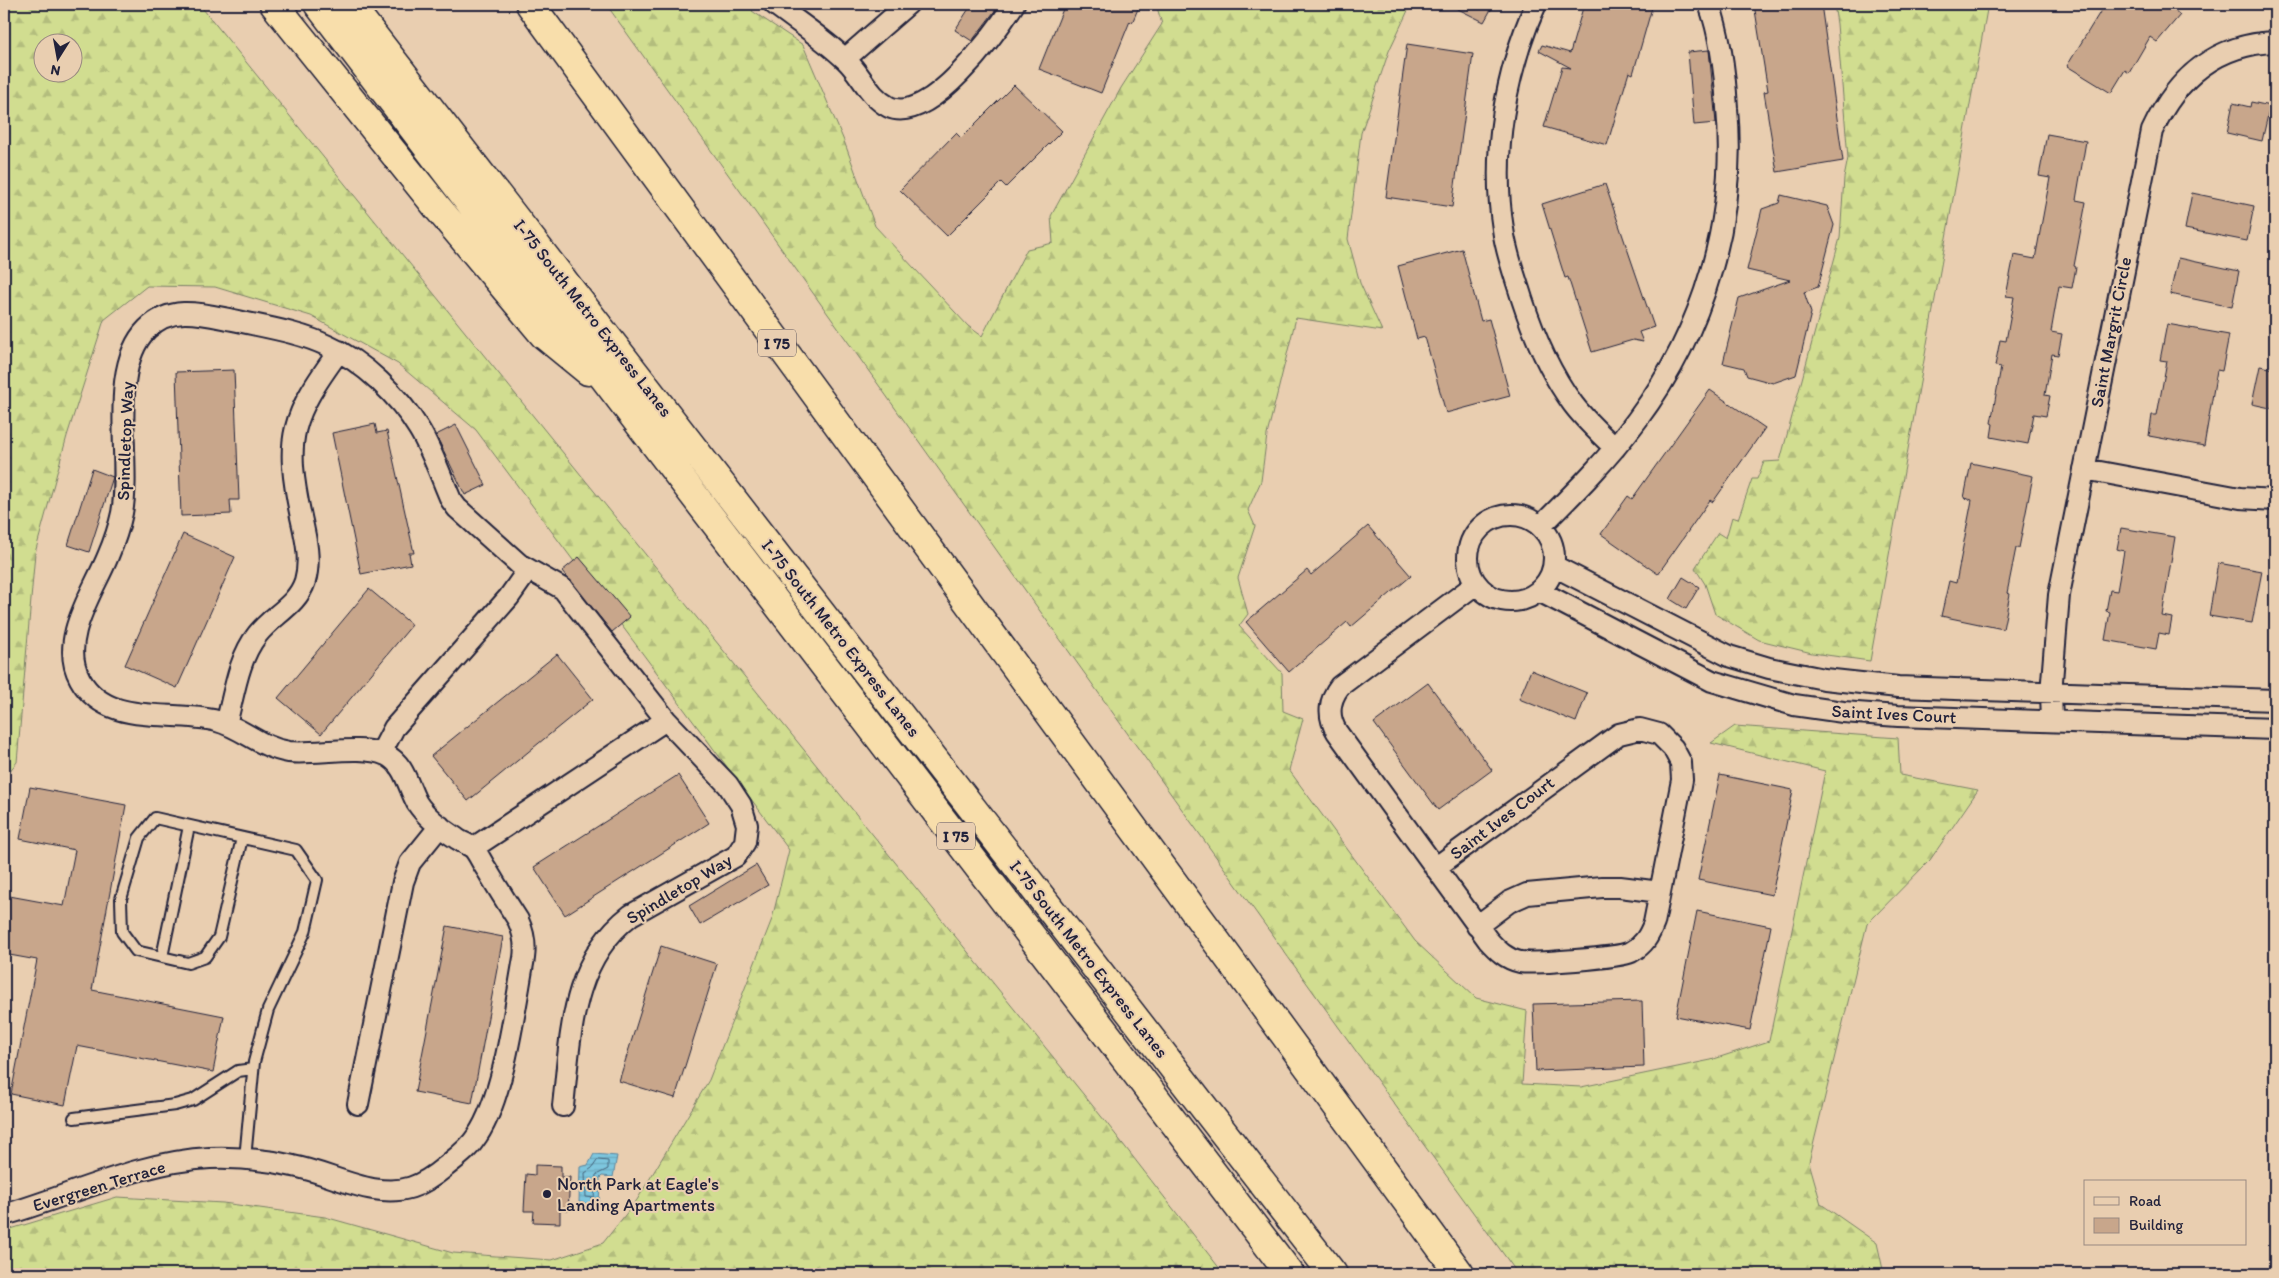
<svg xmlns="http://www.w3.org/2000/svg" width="2279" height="1278" viewBox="0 0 2279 1278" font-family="Itim,sans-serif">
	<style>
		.forest { fill: url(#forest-firs); stroke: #7a8066; fill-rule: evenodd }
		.water { fill: url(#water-rules); stroke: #59849d }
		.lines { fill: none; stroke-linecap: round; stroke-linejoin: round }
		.shore { stroke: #46647c; stroke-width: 1 }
		.building { fill: #c8a68b; stroke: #22223b }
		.service-casing { stroke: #22223b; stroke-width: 14 }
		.minor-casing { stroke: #22223b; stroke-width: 24 }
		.motorway-casing { stroke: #22223b; stroke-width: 31 }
		.service { stroke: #e9ceb0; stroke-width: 10 }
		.minor { stroke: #e9ceb0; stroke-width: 20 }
		.motorway { stroke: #f8deab; stroke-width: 28 }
		.poi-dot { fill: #22223b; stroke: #e9ceb0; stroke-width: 2 }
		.labels { text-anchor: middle; stroke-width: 4; stroke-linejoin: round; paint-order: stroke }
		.shield { fill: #e9ceb0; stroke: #5e565e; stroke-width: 1 }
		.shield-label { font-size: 16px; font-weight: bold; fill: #22223b }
		.street-label { font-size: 18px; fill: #22223b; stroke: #e9ceb0 }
		.poi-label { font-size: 18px; fill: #22223b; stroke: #e9ceb0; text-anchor: start }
	</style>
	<defs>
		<pattern id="forest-firs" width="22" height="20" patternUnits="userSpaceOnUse" patternTransform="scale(1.25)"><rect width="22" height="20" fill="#d1dd90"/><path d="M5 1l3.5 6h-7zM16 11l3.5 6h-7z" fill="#b3bd7d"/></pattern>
		<pattern id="water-rules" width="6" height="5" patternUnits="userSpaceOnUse" patternTransform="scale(1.25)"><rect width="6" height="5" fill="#7dc6de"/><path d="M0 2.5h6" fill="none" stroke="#6caabf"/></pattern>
	</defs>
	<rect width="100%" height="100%" fill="#e9ceb0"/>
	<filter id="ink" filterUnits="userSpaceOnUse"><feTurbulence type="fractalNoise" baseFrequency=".02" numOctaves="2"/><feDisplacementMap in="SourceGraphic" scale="10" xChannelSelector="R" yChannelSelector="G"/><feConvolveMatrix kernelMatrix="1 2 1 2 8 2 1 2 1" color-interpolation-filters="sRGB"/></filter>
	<g filter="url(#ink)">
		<path class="forest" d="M4 4H199L1105 1121 1224 1274H4V1231L117 1197 223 1203 325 1217 453 1253 552 1260 603 1243 637 1200 709 1080 772 919 789 850 476 430 398 364 311 316 215 287 147 286 104 320 67 436 35 553 17 762 4 778ZM42 42H72V72H42Z
			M606 4H757L752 11 803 45 844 141 875 226 968 326 982 336 1027 249 1053 243 1051 216 1121 88 1162 24 1156 4H1411L1389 51 1361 133 1348 239 1360 283 1382 331 1296 318 1267 435 1261 481 1248 510 1255 526 1238 578 1248 614 1239 626 1282 673 1283 711 1303 719 1289 770 1415 941 1476 998 1527 1011 1522 1084 1581 1087 1711 1060 1769 1041 1825 771 1711 743 1735 726 1898 738 1900 775 1978 790 1930 860 1867 924 1809 1162 1821 1204 1877 1243 1884 1274H1518C1210 853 910 427 606 4Z
			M1834 4H1988L1870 661 1812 653 1759 640 1715 614 1705 584 1695 568 1718 533 1726 538 1732 517 1738 519 1752 479H1757L1764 462 1780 461 1840 238 1844 178 1848 158 1837 24Z"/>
		<path class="water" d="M594 1154 617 1156 613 1177 602 1176 600 1178 599 1207 579 1202 580 1167 588 1165Z"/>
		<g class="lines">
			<path class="shore" d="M598 1160 608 1161V1169L596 1175 594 1198 586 1197 585 1173 592 1168Z"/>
		</g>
		<path class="building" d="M972 4H1000L972 41 955 30Z
			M1065 4H1140L1132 23 1130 21 1101 93 1039 69Z
			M1448 4H1494L1484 22Z
			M1584 4H1653L1633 74 1629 72 1607 145 1544 127 1562 67 1571 68 1539 51 1542 45 1570 53Z
			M1754 4H1821L1843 161 1777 172 1764 92 1768 91Z
			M2105 4H2167L2180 15 2157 42 2150 37 2129 73 2125 70 2111 93 2067 66Z
			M1407 44 1473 54 1452 207 1386 197Z
			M1709 50 1716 123 1694 125 1688 52Z
			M1014 85 1062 131 1006 187 1001 182 947 236 900 190 956 133 961 138Z
			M2251 102 2270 106 2262 141 2227 133 2233 103 2250 107Z
			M2047 134 2086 141 2076 200 2086 202 2074 266 2076 267 2072 288 2059 286 2051 332 2062 334 2058 355 2052 354 2045 395 2050 396 2046 416 2034 414 2028 444 1991 437 1993 424 1991 423 2001 367 1995 366 2000 340 2006 341 2014 297 2006 296 2014 255 2035 259 2050 178 2039 176Z
			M1605 184 1654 327 1639 332 1643 342 1633 340 1592 352 1568 277 1565 278 1542 204Z
			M2192 193 2254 206 2247 241 2185 229Z
			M1781 195 1827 206 1834 225 1818 287 1804 292 1811 313 1796 375 1773 383 1747 376 1744 368 1723 363 1739 298 1790 280 1747 270 1762 209 1779 203Z
			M1462 249 1481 321 1489 319 1510 396 1446 413 1425 337 1417 339 1398 266Z
			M2178 258 2239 271 2232 307 2170 294Z
			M2167 324 2229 335 2222 371 2217 370 2204 446 2149 436 2152 415H2157L2167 361 2160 360Z
			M2260 366 2275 369V409L2252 404Z
			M234 370 239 500H230L231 514 181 516 176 372Z
			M1710 390 1765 428 1713 502 1710 500 1658 574 1601 534 1628 496 1632 499Z
			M375 424 377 433 387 431 414 553H409L411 564 361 574 332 433Z
			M456 425 486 485 465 495 436 435Z
			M1971 463 2033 476 2019 548H2016L2007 593 2010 594 2003 629 1941 616 1949 581 1956 583 1972 500 1964 498Z
			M92 469 113 477 89 552 68 545Z
			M1368 526 1411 576 1351 627 1347 622 1289 672 1246 622 1307 570 1311 575Z
			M2121 528 2175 537 2162 616 2172 618 2169 635 2159 633 2156 649 2105 640 2110 612 2106 611 2110 590 2117 591 2124 551 2117 549Z
			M183 534 235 557 177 688 125 665Z
			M579 557 630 617 612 632 562 571Z
			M2218 563 2262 571 2252 623 2209 616Z
			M1683 577 1699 587 1686 609 1670 599Z
			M369 589 412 625 321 734 278 698Z
			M557 654 593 699 468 801 431 756Z
			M1531 670 1587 693 1576 722 1519 699Z
			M1428 683 1492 770 1438 810 1374 723Z
			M678 775 709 823 565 915 534 867Z
			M1720 775 1793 790 1772 895 1698 880Z
			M30 787 126 805 92 990 224 1016 213 1072 77 1046 65 1105 11 1094 37 960 4 954V895L64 906 75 850 20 839Z
			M756 865 768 885 700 925 689 906Z
			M1697 911 1771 926 1750 1030 1676 1016Z
			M447 926 503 937 472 1103 415 1092Z
			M661 946 717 964 675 1098 619 1081Z
			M1642 1001 1644 1067 1536 1071 1533 1004Z
			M535 1165 561 1166V1177H570L568 1211 560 1210V1223L533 1222 534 1211H524L526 1174 535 1175Z"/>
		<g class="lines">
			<g class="service-casing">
				<path id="service" d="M242 838 219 937 205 957 188 963 136 951 122 932 121 899 139 838 155 818 296 850 317 880 305 932 268 1010 254 1062 245 1159
					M162 957 189 826
					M74 1118 175 1105 193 1100 238 1071 253 1069"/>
			</g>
			<g class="minor-casing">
				<path id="minor" d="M774 4C798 22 824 39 846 60 861 74 869 97 889 107 929 126 996 32 1014 4
					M1536 4C1505 73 1491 154 1503 229 1506 253 1515 276 1522 299 1534 336 1550 373 1573 404 1585 420 1600 434 1615 448
					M845 59 908 4
					M2084 469 2240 498 2275 500
					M1468 558a43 43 0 1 1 86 0a43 43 0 1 1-86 0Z
					M1541 526C1575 492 1609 458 1637 420 1704 330 1737 219 1727 108 1725 72 1721 37 1709 4
					M1554 566 1729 656 1769 668 1824 679 1898 687 2275 700
					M1539 591 1712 681 1794 705 1843 712 1898 716 2275 729
					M2052 721 2051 693 2059 595 2152 131C2176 79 2215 44 2275 42
					M226 724C234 695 238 659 257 635 272 615 297 606 305 581 311 560 306 539 301 517 284 437 291 417 339 351
					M381 753 394 728 509 597 528 570
					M473 848 666 720
					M1435 868 1619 734 1640 729 1659 734 1673 748 1681 763 1682 780 1654 923C1649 936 1644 945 1631 952 1618 958 1534 964 1520 962 1506 959 1497 950 1488 940L1337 732C1327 716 1329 700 1340 686L1476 584
					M1477 926 1509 902 1527 894 1602 887H1620L1660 892
					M358 1104 403 882 410 863 440 826
					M4 1215C70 1196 141 1161 210 1158 237 1157 267 1160 293 1166 320 1171 345 1184 373 1189 403 1194 421 1187 445 1167 456 1158 469 1149 477 1136 504 1097 515 1007 524 958 526 944 524 933 518 920 507 903 497 887 487 870 482 863 478 853 473 848 468 844 461 842 456 838 442 829 426 817 417 803 408 787 405 764 386 755 361 744 316 755 289 752 261 748 243 728 217 721 171 709 107 728 80 679 58 640 94 591 108 556 114 542 119 527 122 513 132 460 107 369 147 329 172 304 203 314 233 320 264 327 299 332 328 346 363 361 399 396 419 429 432 450 441 477 451 500L457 508 519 564 563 589 666 720 728 785 741 805 747 825 745 842 736 856 631 915C570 962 571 1036 563 1106"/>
			</g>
			<g class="motorway-casing">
				<path id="motorway" d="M274 4 437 207 544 335 588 371
					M318 4 1290 1274
					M349 4 1333 1274
					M530 4 1460 1274"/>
			</g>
			<use href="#service" class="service"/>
			<use href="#minor" class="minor"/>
			<use href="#motorway" class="motorway"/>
		</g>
	</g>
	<circle class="poi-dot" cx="547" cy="1194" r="5"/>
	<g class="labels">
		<g class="shield">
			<rect x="758" y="329.5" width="38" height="27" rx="4"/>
			<rect x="937" y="822.5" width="38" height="27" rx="4"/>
		</g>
		<g class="shield-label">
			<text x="777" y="349">I 75</text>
			<text x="956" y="842">I 75</text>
		</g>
		<g class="street-label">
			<text transform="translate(593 318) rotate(52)" y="6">I-75 South Metro Express Lanes</text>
			<text transform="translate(2111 332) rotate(-79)" y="6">Saint Margrit Circle</text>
			<text transform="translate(125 441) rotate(-88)" y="6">Spindletop Way</text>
			<text transform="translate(841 638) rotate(52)" y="6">I-75 South Metro Express Lanes</text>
			<text transform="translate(1894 714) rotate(3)" y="6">Saint Ives Court</text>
			<text transform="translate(1502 818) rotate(-37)" y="6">Saint Ives Court</text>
			<text transform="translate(679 889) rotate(-31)" y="6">Spindletop Way</text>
			<text transform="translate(1089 959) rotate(52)" y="6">I-75 South Metro Express Lanes</text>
			<text transform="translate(99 1186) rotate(-17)" y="6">Evergreen Terrace</text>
		</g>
		<g class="poi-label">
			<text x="557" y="1190">North Park at Eagle's<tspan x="557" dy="21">Landing Apartments</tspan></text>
		</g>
	</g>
	<rect width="2279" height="1278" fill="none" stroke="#e9ceb0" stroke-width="20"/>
	<rect x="10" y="10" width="2259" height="1258" fill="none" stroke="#22223b" stroke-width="2" filter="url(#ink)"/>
	<rect x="2084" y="1180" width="162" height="65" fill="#e9ceb0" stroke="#998981"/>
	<rect x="2094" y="1197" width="25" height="8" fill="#e9ceb0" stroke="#998981"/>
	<text x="2129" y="1206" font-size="15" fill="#22223b">Road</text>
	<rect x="2094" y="1218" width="25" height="15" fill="#c8a68b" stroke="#998981"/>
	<text x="2129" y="1230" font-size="15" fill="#22223b">Building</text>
	<g transform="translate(58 58) rotate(191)"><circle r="24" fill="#e9ceb0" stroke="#998981"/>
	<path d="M0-4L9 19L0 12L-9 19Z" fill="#22223b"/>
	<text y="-8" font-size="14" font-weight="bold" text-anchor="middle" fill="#22223b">N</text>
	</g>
</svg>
